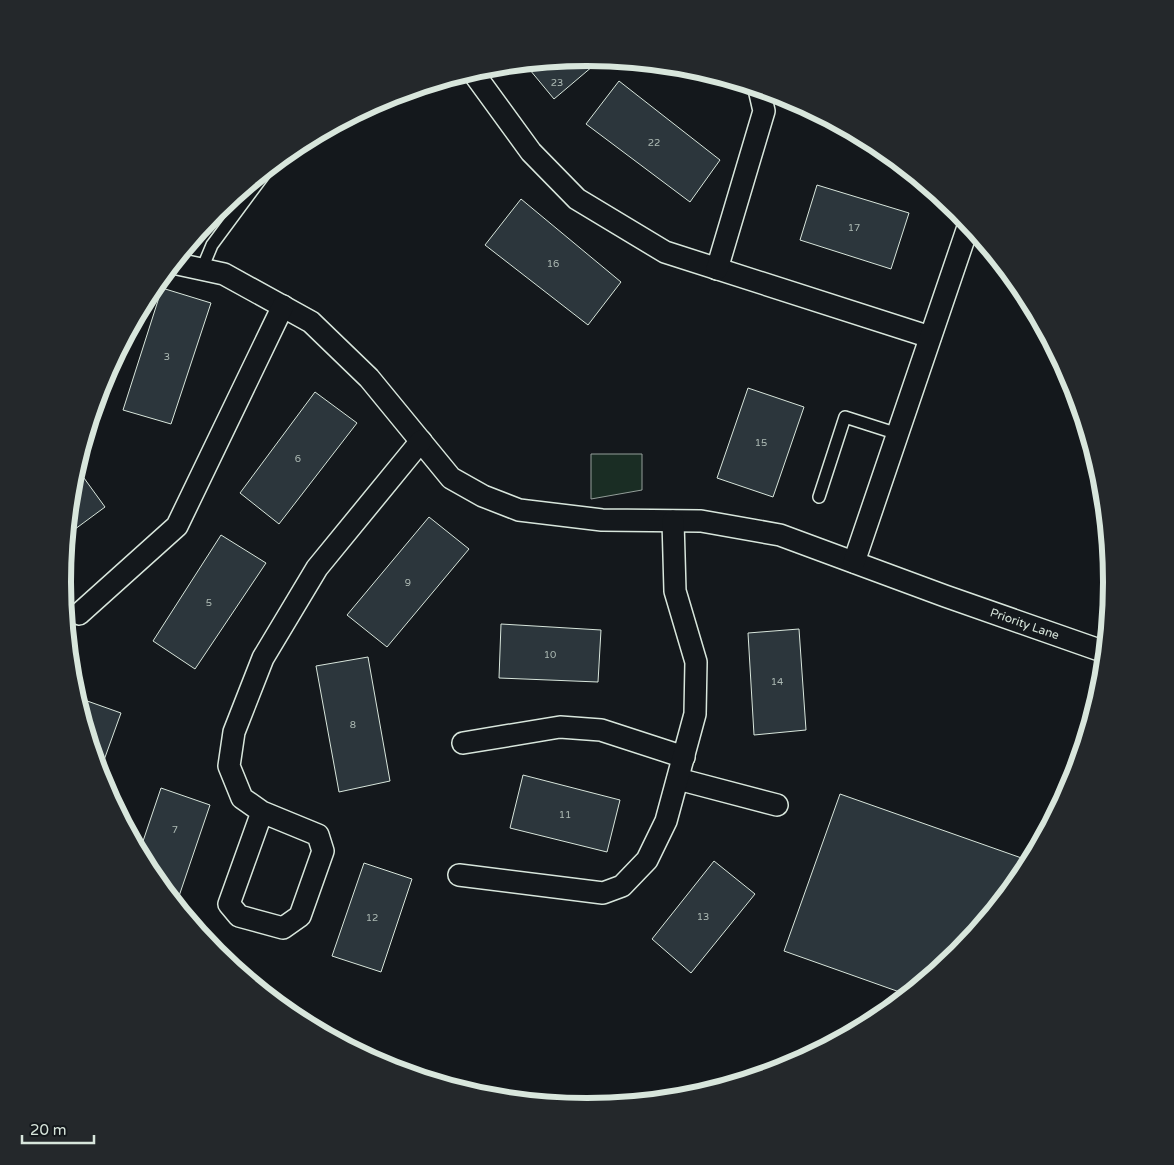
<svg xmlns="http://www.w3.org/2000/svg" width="1174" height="1165" viewBox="0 0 1174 1165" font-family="'Varela Round',sans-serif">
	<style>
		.green { fill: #1a2d24; stroke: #939e99 }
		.building { fill: #2c363c; stroke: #d8e6dc }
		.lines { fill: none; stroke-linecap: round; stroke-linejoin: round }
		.lane-casing { stroke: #d8e6dc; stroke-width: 14 }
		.street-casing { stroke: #d8e6dc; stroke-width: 24 }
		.lane { stroke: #14181c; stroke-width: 11 }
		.street { stroke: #14181c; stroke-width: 21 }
		.labels { text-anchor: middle; stroke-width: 4; stroke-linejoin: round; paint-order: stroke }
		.number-label { font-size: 10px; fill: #adbab4 }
		.street-label { font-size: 12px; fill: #d8e6dc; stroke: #14181c }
		.rim { fill: none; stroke: #d8e6dc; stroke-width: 6 }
	</style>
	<rect width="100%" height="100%" fill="#14181c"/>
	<path class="green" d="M591 454H642V490L591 499Z"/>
	<path class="building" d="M587 58 593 66 554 99 525 64Z
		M619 81 720 160 690 202 586 124Z
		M817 185 909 213 891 269 800 240Z
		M521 199 621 282 588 325 485 245Z
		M162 288 211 303 171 424 123 410Z
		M748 388 804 407 773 497 717 478Z
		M315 392 357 423 279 524 240 493Z
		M76 467 105 507 67 535 72 480Z
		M429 517 469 549 387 647 347 615Z
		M221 535 266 563 195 669 153 641Z
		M501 624 601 630 598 682 499 678Z
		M799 629 806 730 754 735 748 633Z
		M368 657 390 781 339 792 316 666Z
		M76 697 121 713 99 774Z
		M523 775 620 800 607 852 510 828Z
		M161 788 210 805 176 905 150 874 139 853Z
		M840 794 1030 861 1023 874 958 954 908 995 784 951Z
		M714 861 755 894 691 973 652 939Z
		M364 863 412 879 381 972 332 956Z"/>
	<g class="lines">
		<g class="lane-casing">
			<path id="lane" d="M202 269 212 245 269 168
				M819 497 845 417 898 434"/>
		</g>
		<g class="street-casing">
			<g id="street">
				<path d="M472 71 531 152 577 199 665 252 930 337"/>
				<path id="s1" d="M173 263 224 274 311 322 369 378 451 478 483 496 519 510 602 520 701 521 780 535 945 596 1105 652"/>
				<path d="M717 269 764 111 759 89"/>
				<path d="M854 562 969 224"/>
				<path d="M79 614 177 526 283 306"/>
				<path d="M463 743 560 727 601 730 684 757"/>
				<path d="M678 779 777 805"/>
				<path d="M262 812 229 904 239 916 283 928 300 916 323 851 318 835 262 812 242 798 229 766 234 732 263 658 317 568 421 441"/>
				<path d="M459 875 603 893 622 886 647 860 666 821 695 714 696 662 675 591 673 521"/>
			</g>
		</g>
		<use href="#lane" class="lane"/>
		<use href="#street" class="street"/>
	</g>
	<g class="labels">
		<g class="number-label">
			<text x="557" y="86">23</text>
			<text x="654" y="146">22</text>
			<text x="854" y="231">17</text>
			<text x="553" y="267">16</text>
			<text x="167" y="360">3</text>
			<text x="761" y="446">15</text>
			<text x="298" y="462">6</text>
			<text x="408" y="586">9</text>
			<text x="209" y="606">5</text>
			<text x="550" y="658">10</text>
			<text x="777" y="685">14</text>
			<text x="353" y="728">8</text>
			<text x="565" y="818">11</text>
			<text x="175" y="833">7</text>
			<text x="703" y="920">13</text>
			<text x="372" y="921">12</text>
		</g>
		<g class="street-label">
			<text dy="4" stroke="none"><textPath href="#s1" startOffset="960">Priority Lane</textPath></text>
		</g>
	</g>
	<path d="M0 0H1174V1165H0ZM71 582a516 516 0 1 1 1032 0a516 516 0 1 1-1032 0Z" fill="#24282b" fill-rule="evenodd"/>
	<path class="rim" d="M71 582a516 516 0 1 1 1032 0a516 516 0 1 1-1032 0Z"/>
	<path d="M22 1135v8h72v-8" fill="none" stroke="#d8e6dc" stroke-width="2.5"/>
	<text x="30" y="1135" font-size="15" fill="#d8e6dc" stroke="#14181c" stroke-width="4" paint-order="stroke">20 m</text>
</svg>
